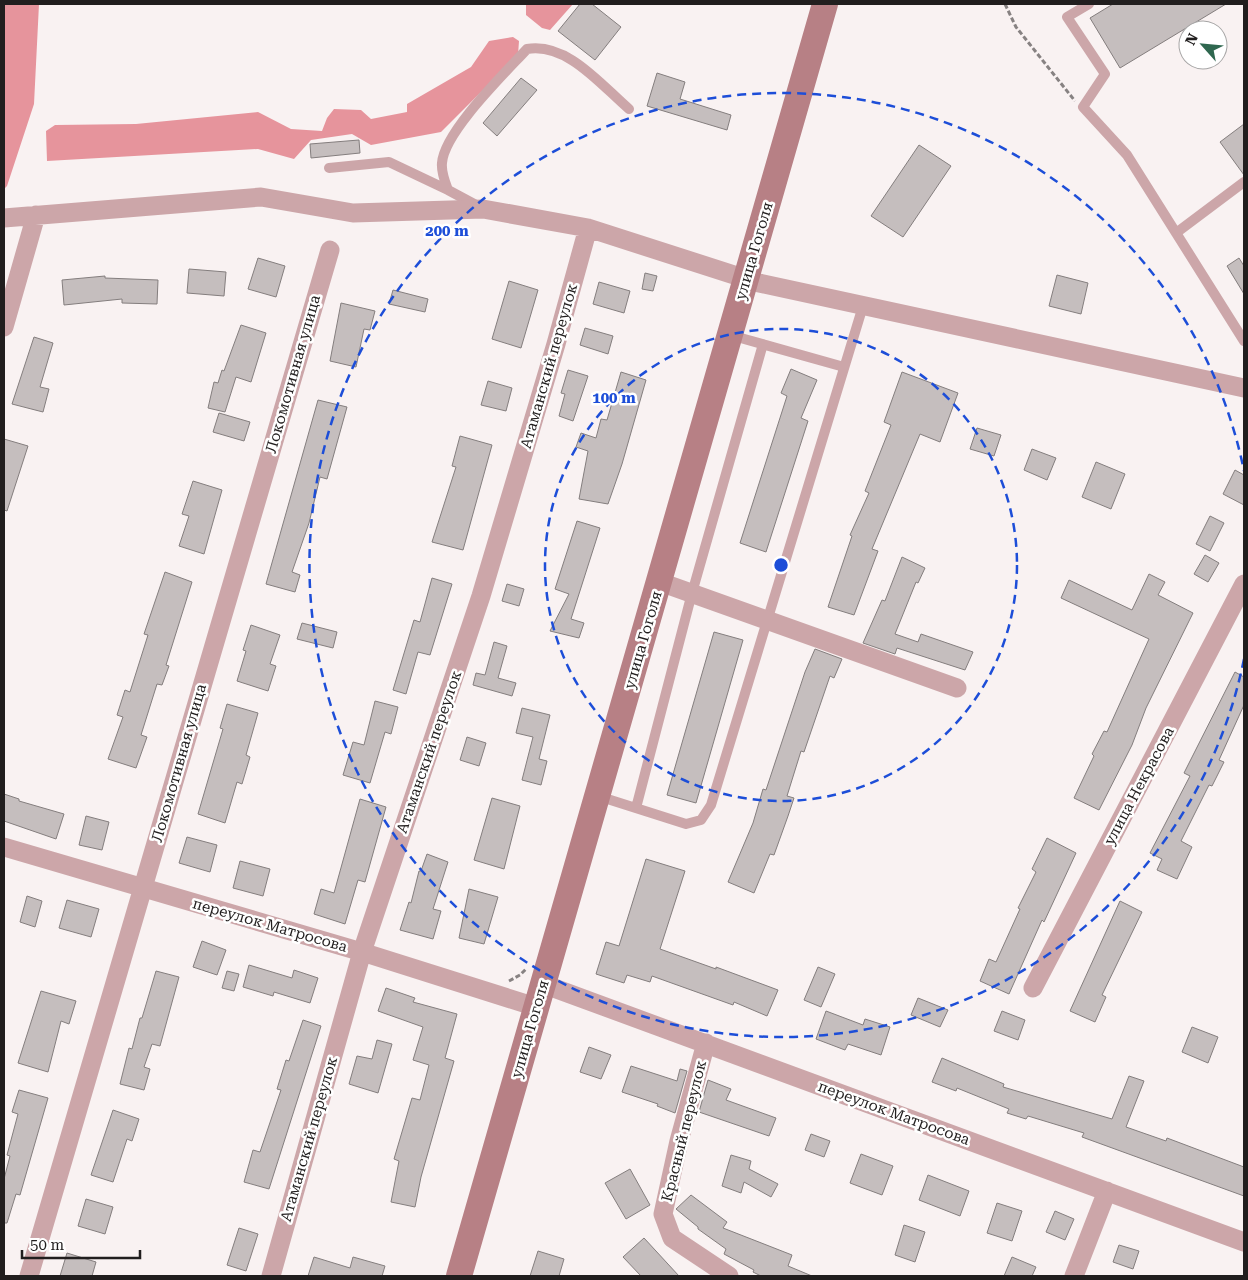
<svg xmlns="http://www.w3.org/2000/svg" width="1248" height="1280" viewBox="0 0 1248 1280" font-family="'Roboto Serif',serif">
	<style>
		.forest { fill: #e6949c }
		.building { fill: #c5bebe; stroke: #847e7e }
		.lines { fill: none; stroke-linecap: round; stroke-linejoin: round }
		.path { stroke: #878282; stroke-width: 3; stroke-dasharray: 5 2.5; stroke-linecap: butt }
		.lane { stroke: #cca6a9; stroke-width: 10 }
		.street { stroke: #cca6a9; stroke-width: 19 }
		.secondary { stroke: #b78085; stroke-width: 26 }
		.ring { fill: none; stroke: #1d4ed8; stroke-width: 2.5; stroke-dasharray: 9 6 }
		.labels { text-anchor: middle; stroke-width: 5; stroke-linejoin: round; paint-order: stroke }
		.street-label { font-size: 15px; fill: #211e1e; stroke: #fff }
		.centre { fill: #1d4ed8; stroke: #fff; stroke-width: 2.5 }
		.ring-label { font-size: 15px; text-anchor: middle; font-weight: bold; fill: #1d4ed8; stroke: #fff; stroke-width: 5; stroke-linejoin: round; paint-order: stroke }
	</style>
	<rect width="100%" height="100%" fill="#f9f2f2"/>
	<path class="forest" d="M4 4H39L34 104 7 186 4 189Z
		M526 4H573L550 30 542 28 526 15Z
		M513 37 519 41 518 55 441 132 371 145 352 134 311 140 294 159 258 149 47 161 46 131 55 125 136 124 258 112 291 129 322 131 327 118 334 109 361 110 371 119 407 112V104L471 67 489 41Z"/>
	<path class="building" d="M580 4H592L621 27 595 60 558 31Z
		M1113 4H1226L1120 68 1090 18Z
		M657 73 685 82 680 99 731 115 727 130 647 106Z
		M521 78 537 90 497 136 483 123Z
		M1244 124V175L1220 142Z
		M359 140 360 153 311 158 310 144Z
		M919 145 951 166 903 237 871 216Z
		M258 258 285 266 276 297 248 289Z
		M1239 258 1244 266V294L1227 266Z
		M189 269 226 272 224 296 187 293Z
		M645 273 657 276 653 291 642 289Z
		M1057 275 1088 283 1081 314 1049 306Z
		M105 276V278L158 280 157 304 122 303V299L64 305 62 280Z
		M509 281 538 290 521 348 492 339Z
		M599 282 630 291 624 313 593 304Z
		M393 290 428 299 425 312 389 304Z
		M341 303 375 311 370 330 364 329 356 367 330 361Z
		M241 325 266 333 251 382 236 377 225 412 208 408 214 382 218 383 222 370 224 371Z
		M585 328 613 336 608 354 580 345Z
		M34 337 53 343 40 387 49 389 43 412 12 404Z
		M791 369 817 380 801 418 808 421 766 552 740 543 787 396 781 393Z
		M568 370 588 376 573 421 559 416 565 394 561 393Z
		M621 372 646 380 622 464 608 504 579 499 588 451 576 447 581 433 596 438 601 419 607 420Z
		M902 372 958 393 940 442 920 434 872 549 878 551 854 615 828 607 852 536 850 535 869 493 865 491 891 425 884 422Z
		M488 381 512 388 506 411 481 405Z
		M318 400 347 407 327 479 320 477 309 523 292 572 300 575 295 592 266 584Z
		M219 413 250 422 244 441 213 432Z
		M977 428 1001 435 994 456 970 449Z
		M460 436 492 445 463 550 432 542 456 467 452 466Z
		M4 439 28 446 7 511 4 510Z
		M1032 449 1056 458 1047 480 1024 470Z
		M1096 462 1125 474 1111 509 1082 497Z
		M1235 470 1244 475V505L1223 494Z
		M193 481 222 490 204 554 179 546 189 516 182 514Z
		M1210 516 1224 523 1210 551 1196 544Z
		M577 521 600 528 571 619 584 623 579 638 550 631 569 594 555 589Z
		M1205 555 1219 563 1208 582 1194 574Z
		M902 557 925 568 918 583 916 582 895 634 918 642 921 634 973 652 965 670 897 648 895 654 863 643 882 600 885 601Z
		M165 572 192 582 166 665 169 666 162 685 157 684 141 735 147 737 136 768 108 759 123 717 117 715 125 690 130 692 148 635 144 634Z
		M1149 574 1165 582 1158 595 1193 613 1146 708 1132 745 1099 810 1074 798 1094 756 1092 754 1104 731 1107 732 1149 639 1061 598 1069 580 1132 610Z
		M432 578 452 584 430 655 418 652 406 694 393 690 414 620 420 622Z
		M507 584 524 589 519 606 502 601Z
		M302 623 337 632 333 648 297 639Z
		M251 625 280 635 270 664 276 666 268 691 237 681 246 651 243 650Z
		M714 632 743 640 696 803 667 795Z
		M494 642 507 646 498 678 516 683 512 696 473 685 476 673 485 675Z
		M815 649 842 659 834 678 830 676 804 752 801 751 787 796 794 798 788 816 774 855 770 854 754 893 728 882 753 823 763 789 766 790 805 672Z
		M1235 672 1244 677V705L1219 760 1224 762 1212 786 1209 785 1181 841 1192 847 1177 879 1157 870 1162 859 1150 853 1190 776 1184 773Z
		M375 701 398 707 391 734 385 732 370 783 343 775 353 742 364 745Z
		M227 704 258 713 246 755 250 757 242 784 237 782 225 823 198 814 223 729 220 728Z
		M522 708 550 715 539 759 547 761 541 785 522 780 533 737 516 733Z
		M467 737 486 743 479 766 460 760Z
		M4 794 19 799V801L64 814 56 839 4 821Z
		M492 798 520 806 504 869 474 860Z
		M360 799 386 807 365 882 358 880 345 924 314 914 321 889 334 893Z
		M86 816 109 822 102 850 79 845Z
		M187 837 217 845 210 872 179 863Z
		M1047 838 1076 853 1044 922 1042 920 1009 994 980 981 989 959 996 962 1020 909 1018 908 1036 872 1032 869Z
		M427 854 448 862 433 909 441 911 433 939 400 930 409 902 411 903 419 871H421Z
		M646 859 685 871 660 949 716 969V967L778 990 767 1016 734 1002 733 1005 652 976 650 982 627 975 624 983 596 974 606 942 619 946Z
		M240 861 270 869 263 896 233 888Z
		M469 889 498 897 484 944 459 938Z
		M27 896 42 901 35 927 20 922Z
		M67 900 99 909 91 937 59 928Z
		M1120 901 1142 912 1102 995 1106 997 1095 1022 1070 1011Z
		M202 941 226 950 217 975 193 967Z
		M249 965 292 978 294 970 318 978 310 1003 274 992 273 996 243 987Z
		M818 967 835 974 821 1007 804 1000Z
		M156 971 179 977 160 1046 152 1044 144 1067 150 1069 144 1090 120 1084 129 1048 132 1049 140 1018H142Z
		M227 971 239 974 234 991 222 988Z
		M386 988 415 998 413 1002 457 1014 445 1058 454 1061 421 1177 415 1207 391 1202 399 1161 394 1159 412 1098 420 1100 429 1065 413 1060 423 1027 378 1011Z
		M41 991 76 1001 69 1024 61 1021 48 1072 18 1063Z
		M918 998 948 1010 940 1027 911 1015Z
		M826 1011 863 1025 865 1019 890 1027 881 1055 848 1044 845 1050 816 1039Z
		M1002 1011 1025 1020 1018 1040 994 1031Z
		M303 1020 321 1026 269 1189 244 1182 253 1150 260 1152 281 1090 277 1089 286 1060 289 1061Z
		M1192 1027 1218 1037 1208 1063 1182 1052Z
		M377 1040 392 1044 378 1093 349 1084 357 1056 372 1059Z
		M589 1047 611 1055 601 1079 580 1072Z
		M942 1058 1004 1084 1003 1087 1112 1119 1129 1076 1144 1081 1126 1127 1166 1141 1167 1138 1244 1167V1196L1082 1137 1084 1133 1028 1116 1026 1119 1007 1113 1009 1109 957 1088 956 1091 932 1082Z
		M631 1066 677 1081 680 1069 687 1071 675 1113 657 1106 658 1104 622 1092Z
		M708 1080 731 1089 726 1100 776 1118 769 1136 699 1112Z
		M19 1090 48 1098 20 1195 16 1194 7 1223H4V1179L10 1156 7 1155 18 1114 12 1112Z
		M113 1110 139 1119 132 1141 127 1139 113 1182 91 1175Z
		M811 1134 830 1141 824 1157 805 1150Z
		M861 1154 893 1166 882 1195 850 1183Z
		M731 1155 751 1161 749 1169 778 1184 771 1197 744 1182 741 1193 722 1186Z
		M630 1169 650 1205 626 1219 605 1183Z
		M928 1175 969 1191 960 1216 919 1200Z
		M691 1195 727 1222 723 1228 792 1255 788 1266 812 1276H761L753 1272 754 1270 724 1254 726 1249 698 1229V1227L676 1209Z
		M86 1199 113 1207 105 1234 78 1226Z
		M997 1203 1022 1211 1012 1241 987 1233Z
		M1055 1211 1074 1219 1065 1240 1046 1232Z
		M904 1225 925 1232 915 1262 895 1255Z
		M239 1228 258 1234 246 1271 227 1265Z
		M644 1238 679 1276H641L623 1257Z
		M1119 1245 1139 1251 1133 1269 1113 1262Z
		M538 1251 564 1259 559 1276H530Z
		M67 1253 96 1262 92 1276H60Z
		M314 1257 350 1268 353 1257 385 1266 382 1276H308Z
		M1012 1257 1036 1267 1032 1276H1004Z"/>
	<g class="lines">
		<path class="path" d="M1005 4 1016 27 1075 101
			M509 981 520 975 526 969"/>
		<path class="lane" d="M1089 4 1067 17 1105 74 1083 107 1127 155 1244 341
			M329 168 389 162 448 190
			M476 205 448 190C445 182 441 172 442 163 444 132 505 73 527 49 567 42 601 85 629 109
			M1176 233 1244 182
			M730 335 844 367
			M598 796 686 824 701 820 711 805 863 306
			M636 808 692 593 763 344"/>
		<path class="street" d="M4 218 261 197 353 213 483 209 588 228 759 283 1244 388
			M4 327 36 215
			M660 582 957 688
			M4 847 362 952 536 1007
			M543 984 1244 1242
			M1033 988 1244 584
			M706 1043 679 1141 663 1214 672 1238 729 1276
			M29 1276 330 250
			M271 1276 362 952 481 596 556 344 588 228
			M1074 1276 1107 1191"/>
		<path class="secondary" d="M459 1276 825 4"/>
	</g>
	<g class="ring">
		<circle cx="781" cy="565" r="236"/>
		<path d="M1244 659A472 472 0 1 1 1244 471"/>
	</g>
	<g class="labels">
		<g class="street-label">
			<text transform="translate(754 251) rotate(-74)" y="5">улица Гоголя</text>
			<text transform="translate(549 366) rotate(-74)" y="5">Атаманский переулок</text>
			<text transform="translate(293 374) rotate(-74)" y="5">Локомотивная улица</text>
			<text transform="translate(643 640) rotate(-74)" y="5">улица Гоголя</text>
			<text transform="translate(429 752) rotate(-71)" y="5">Атаманский переулок</text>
			<text transform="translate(179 763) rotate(-74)" y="5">Локомотивная улица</text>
			<text transform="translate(1139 786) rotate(-62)" y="5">улица Некрасова</text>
			<text transform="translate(270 925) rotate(16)" y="5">переулок Матросова</text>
			<text transform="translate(530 1029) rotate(-74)" y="5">улица Гоголя</text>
			<text transform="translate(894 1113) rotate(20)" y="5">переулок Матросова</text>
			<text transform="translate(684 1131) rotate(-76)" y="5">Красный переулок</text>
			<text transform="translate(309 1139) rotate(-74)" y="5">Атаманский переулок</text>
		</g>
	</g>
	<circle cx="781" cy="565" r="8" class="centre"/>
	<g class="ring-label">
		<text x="447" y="236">200 m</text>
		<text x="614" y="403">100 m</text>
	</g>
	<rect width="1248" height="1280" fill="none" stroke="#211e1e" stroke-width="10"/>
	<g transform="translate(1203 45) rotate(297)"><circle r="24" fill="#ffffff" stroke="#a6a5a5"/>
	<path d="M0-4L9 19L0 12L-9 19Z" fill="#2f674f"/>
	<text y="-8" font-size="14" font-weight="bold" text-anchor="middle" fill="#211e1e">N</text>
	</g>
	<path d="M22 1250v8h118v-8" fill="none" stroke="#211e1e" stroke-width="2.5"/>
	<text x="30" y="1250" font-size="15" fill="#211e1e" stroke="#ffffff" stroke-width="4" paint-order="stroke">50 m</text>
</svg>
